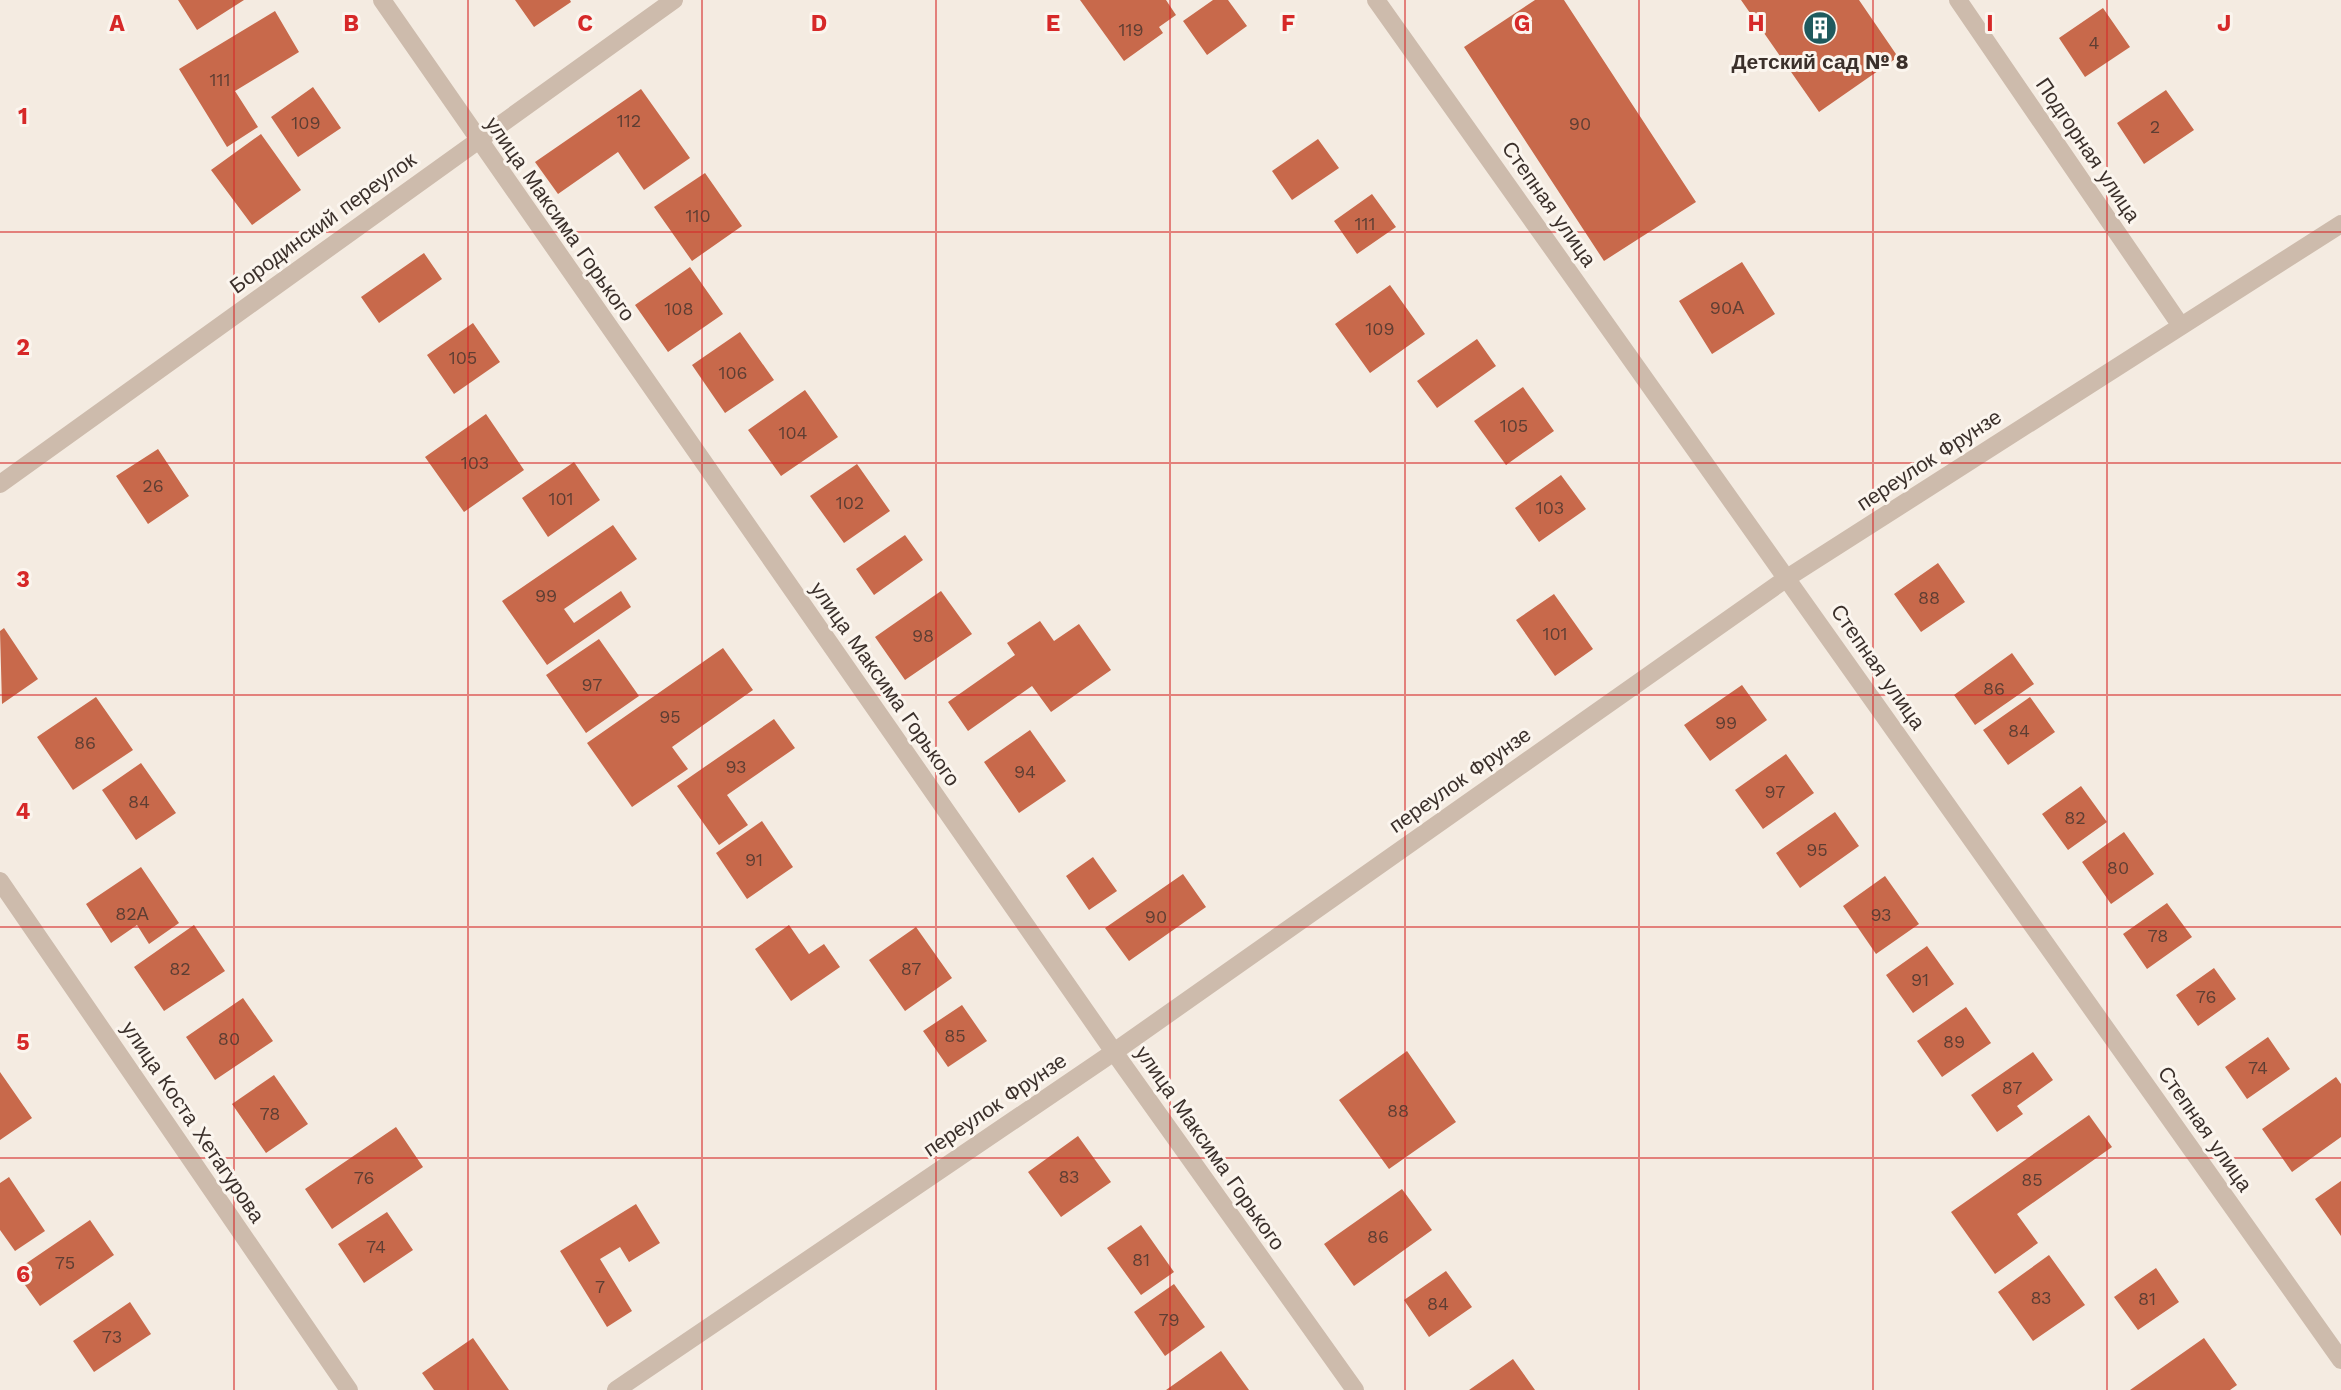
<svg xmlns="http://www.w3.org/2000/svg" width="2341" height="1390" viewBox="0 0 2341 1390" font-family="'Work Sans',sans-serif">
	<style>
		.building { fill: #c8694b }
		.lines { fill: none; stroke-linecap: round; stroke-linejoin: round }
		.minor { stroke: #cdbbac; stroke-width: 18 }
		.grid { fill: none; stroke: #d62828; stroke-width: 2; stroke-opacity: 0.55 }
		.labels { text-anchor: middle; stroke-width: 6; stroke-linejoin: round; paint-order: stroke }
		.number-label { font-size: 18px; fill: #5e3e33 }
		.poi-label { font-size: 21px; font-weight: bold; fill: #3b302b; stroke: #fbf5ee }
		.street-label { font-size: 21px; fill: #3b302b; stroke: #fbf5ee }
		.grid-label { font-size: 23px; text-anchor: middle; font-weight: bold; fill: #d62828; stroke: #fbf5ee; stroke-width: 6; stroke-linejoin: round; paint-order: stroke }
	</style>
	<rect width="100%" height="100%" fill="#f4ebe1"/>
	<path class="building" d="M178 0H244L197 30Z
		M515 0H570L571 2 534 27Z
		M1080 0H1166L1176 15 1159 27 1163 33 1124 61Z
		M1213 0H1228L1247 26 1207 55 1183 21Z
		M1535 0H1564L1696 202 1604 261 1464 47Z
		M1741 0H1859L1898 57 1819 112Z
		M2103 8 2130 47 2085 77 2059 38Z
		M275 11 299 52 235 91 258 127 227 147 179 69Z
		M313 87 341 128 298 157 271 117Z
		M641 89 690 158 644 190 618 152 558 194 535 162Z
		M2166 90 2194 130 2144 164 2117 123Z
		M261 134 301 190 252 225 211 170Z
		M1318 139 1339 168 1292 200 1272 171Z
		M705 173 742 226 692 261 654 207Z
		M1372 194 1396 227 1357 254 1334 221Z
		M424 253 442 279 379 323 361 297Z
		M1742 262 1775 314 1712 354 1679 301Z
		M690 267 723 314 668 352 635 305Z
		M1390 285 1425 334 1370 373 1335 324Z
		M473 323 500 362 454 394 427 355Z
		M740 332 774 380 725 413 692 365Z
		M1477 339 1496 366 1437 408 1417 381Z
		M1523 387 1554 431 1506 465 1474 421Z
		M805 390 838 437 781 476 748 430Z
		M486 414 524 470 464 512 425 457Z
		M158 449 189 496 148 524 116 476Z
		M574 462 600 500 548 537 522 498Z
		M857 464 890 511 844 543 810 496Z
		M1561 475 1586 509 1539 542 1515 508Z
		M613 525 637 559 564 609 574 623 621 591 631 607 547 665 502 601Z
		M905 535 923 560 874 595 856 569Z
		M1938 563 1965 602 1921 632 1894 594Z
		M941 591 972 634 905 680 875 637Z
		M1554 594 1593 649 1555 676 1516 620Z
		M1040 621 1054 641 1079 624 1111 670 1051 712 1032 686 968 731 948 702 1015 655 1007 643Z
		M4 628 38 679 2 704 0 631Z
		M599 639 639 696 586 733 546 675Z
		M723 648 753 690 672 747 688 769 632 807 587 743Z
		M2012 653 2034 684 1975 725 1954 695Z
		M1742 685 1767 720 1710 761 1684 725Z
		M96 697 133 750 73 790 37 737Z
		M2030 697 2055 732 2008 765 1983 730Z
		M774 719 795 748 727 795 748 825 719 845 677 786Z
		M1030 730 1066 781 1019 813 984 762Z
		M1786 754 1814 793 1763 829 1735 790Z
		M141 763 176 813 136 840 102 790Z
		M2081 786 2107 822 2068 850 2042 814Z
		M1835 812 1859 846 1800 888 1776 853Z
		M762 821 793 867 747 899 716 853Z
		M2124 832 2154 874 2111 904 2082 862Z
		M1093 857 1117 891 1089 910 1066 876Z
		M141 867 179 923 149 944 137 925 111 943 86 904Z
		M1183 874 1206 907 1129 961 1105 928Z
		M1885 876 1919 924 1876 954 1843 906Z
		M2167 903 2192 937 2147 969 2123 934Z
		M194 925 225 971 164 1011 134 967Z
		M789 925 809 954 824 944 840 967 791 1001 755 949Z
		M916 927 952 978 905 1011 869 960Z
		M1927 946 1954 984 1913 1013 1886 975Z
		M2214 968 2236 999 2198 1026 2176 995Z
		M243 998 273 1041 215 1080 186 1037Z
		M962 1005 987 1041 948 1067 923 1031Z
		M1966 1007 1991 1043 1942 1077 1917 1041Z
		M2268 1037 2290 1069 2247 1099 2225 1067Z
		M1407 1051 1456 1122 1389 1169 1339 1100Z
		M2033 1052 2053 1080 2017 1106 2023 1114 1997 1132 1971 1095Z
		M0 1072 32 1118 0 1140Z
		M274 1075 308 1124 266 1153 232 1104Z
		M2336 1077 2341 1084V1137L2292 1172 2262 1129Z
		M2089 1115 2112 1147 2017 1214 2038 1243 1995 1274 1951 1212Z
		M396 1127 423 1167 332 1229 305 1189Z
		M1078 1136 1111 1182 1061 1217 1028 1172Z
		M9 1177 45 1231 15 1251 0 1230V1183Z
		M2341 1181V1236L2315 1199Z
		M1402 1189 1432 1230 1354 1286 1324 1244Z
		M636 1204 660 1243 629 1262 620 1247 600 1259 632 1311 607 1327 560 1251Z
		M387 1212 413 1250 364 1283 338 1244Z
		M90 1220 114 1255 40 1306 15 1271Z
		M1141 1225 1174 1272 1141 1295 1107 1248Z
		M2049 1255 2085 1305 2033 1341 1998 1292Z
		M2156 1268 2179 1302 2138 1330 2114 1297Z
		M1446 1271 1472 1307 1429 1337 1404 1300Z
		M1174 1284 1205 1327 1165 1356 1134 1312Z
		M130 1302 151 1334 94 1372 73 1341Z
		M473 1338 509 1390H434L422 1373Z
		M2204 1338 2237 1385 2230 1390H2130Z
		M1221 1351 1249 1390H1166Z
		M1513 1359 1535 1390H1469Z"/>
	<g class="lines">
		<path class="minor" d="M382 0 1114 1052 1355 1390
			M1376 0 2341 1360
			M1958 0 2181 326
			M0 484 674 0
			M0 881 349 1390
			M616 1390 1114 1052 1787 578 2341 224"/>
	</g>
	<path class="grid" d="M234 0V1390M468 0V1390M702 0V1390M936 0V1390M1170 0V1390M1405 0V1390M1639 0V1390M1873 0V1390M2107 0V1390M0 232H2341M0 463H2341M0 695H2341M0 927H2341M0 1158H2341"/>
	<defs>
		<g id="building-disc" transform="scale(1.75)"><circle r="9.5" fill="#1f5a5e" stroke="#fbf5ee"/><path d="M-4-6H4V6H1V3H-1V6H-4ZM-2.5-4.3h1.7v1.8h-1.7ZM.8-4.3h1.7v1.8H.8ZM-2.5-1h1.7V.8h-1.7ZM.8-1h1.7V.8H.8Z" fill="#fff"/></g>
	</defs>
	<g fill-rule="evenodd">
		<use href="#building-disc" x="1820" y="28"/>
	</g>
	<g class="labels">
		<g class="number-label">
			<text x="1131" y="36">119</text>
			<text x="2094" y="49">4</text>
			<text x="220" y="86">111</text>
			<text x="629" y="127">112</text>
			<text x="306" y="129">109</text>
			<text x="1580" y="130">90</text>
			<text x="2155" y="133">2</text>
			<text x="698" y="222">110</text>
			<text x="1365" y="230">111</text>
			<text x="1727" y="314">90А</text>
			<text x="679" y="315">108</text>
			<text x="1380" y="335">109</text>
			<text x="463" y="364">105</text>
			<text x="733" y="379">106</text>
			<text x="1514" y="432">105</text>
			<text x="793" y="439">104</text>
			<text x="475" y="469">103</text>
			<text x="153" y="492">26</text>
			<text x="561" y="505">101</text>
			<text x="850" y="509">102</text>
			<text x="1550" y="514">103</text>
			<text x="546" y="602">99</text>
			<text x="1929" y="604">88</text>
			<text x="1555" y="640">101</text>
			<text x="923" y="642">98</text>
			<text x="592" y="691">97</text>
			<text x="1994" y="695">86</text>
			<text x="670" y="723">95</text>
			<text x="1726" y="729">99</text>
			<text x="2019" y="737">84</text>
			<text x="85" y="749">86</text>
			<text x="736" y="773">93</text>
			<text x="1025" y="778">94</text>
			<text x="1775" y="798">97</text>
			<text x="139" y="808">84</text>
			<text x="2075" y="824">82</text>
			<text x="1817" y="856">95</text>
			<text x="754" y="866">91</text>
			<text x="2118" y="874">80</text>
			<text x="132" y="920">82А</text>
			<text x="1881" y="921">93</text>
			<text x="1156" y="923">90</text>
			<text x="2158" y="942">78</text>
			<text x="180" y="975">82</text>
			<text x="911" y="975">87</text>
			<text x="1920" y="986">91</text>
			<text x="2206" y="1003">76</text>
			<text x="955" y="1042">85</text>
			<text x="229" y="1045">80</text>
			<text x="1954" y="1048">89</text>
			<text x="2258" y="1074">74</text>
			<text x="2012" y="1094">87</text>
			<text x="1398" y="1117">88</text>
			<text x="270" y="1120">78</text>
			<text x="1069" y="1183">83</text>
			<text x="364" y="1184">76</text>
			<text x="2032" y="1186">85</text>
			<text x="1378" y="1243">86</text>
			<text x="376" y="1253">74</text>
			<text x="1141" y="1266">81</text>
			<text x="65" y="1269">75</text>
			<text x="600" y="1293">7</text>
			<text x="2041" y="1304">83</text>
			<text x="2147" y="1305">81</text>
			<text x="1438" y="1310">84</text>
			<text x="1169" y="1326">79</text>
			<text x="112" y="1343">73</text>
		</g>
		<g class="poi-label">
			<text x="1820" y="69">Детский сад № 8</text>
		</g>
		<g class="street-label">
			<text transform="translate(2088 150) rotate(56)" y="7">Подгорная улица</text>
			<text transform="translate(1549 204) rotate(55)" y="7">Степная улица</text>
			<text transform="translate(560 219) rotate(55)" y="7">улица Максима Горького</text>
			<text transform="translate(323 223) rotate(-36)" y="7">Бородинский переулок</text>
			<text transform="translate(1929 460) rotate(-33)" y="7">переулок Фрунзе</text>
			<text transform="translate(1878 667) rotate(55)" y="7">Степная улица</text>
			<text transform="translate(885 684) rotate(55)" y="7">улица Максима Горького</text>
			<text transform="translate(1460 780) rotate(-35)" y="7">переулок Фрунзе</text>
			<text transform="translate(995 1105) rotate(-34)" y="7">переулок Фрунзе</text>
			<text transform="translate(193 1122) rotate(56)" y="7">улица Коста Хетагурова</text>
			<text transform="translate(2205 1129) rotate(55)" y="7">Степная улица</text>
			<text transform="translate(1210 1148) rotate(55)" y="7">улица Максима Горького</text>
		</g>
	</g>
	<g class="grid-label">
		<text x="117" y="31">A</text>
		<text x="351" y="31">B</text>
		<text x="585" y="31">C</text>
		<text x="819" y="31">D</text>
		<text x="1053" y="31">E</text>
		<text x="1288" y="31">F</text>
		<text x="1522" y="31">G</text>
		<text x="1756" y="31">H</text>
		<text x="1990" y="31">I</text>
		<text x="2224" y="31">J</text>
		<text x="23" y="124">1</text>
		<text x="23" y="355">2</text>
		<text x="23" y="587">3</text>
		<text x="23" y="819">4</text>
		<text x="23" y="1050">5</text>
		<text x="23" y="1282">6</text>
	</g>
</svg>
